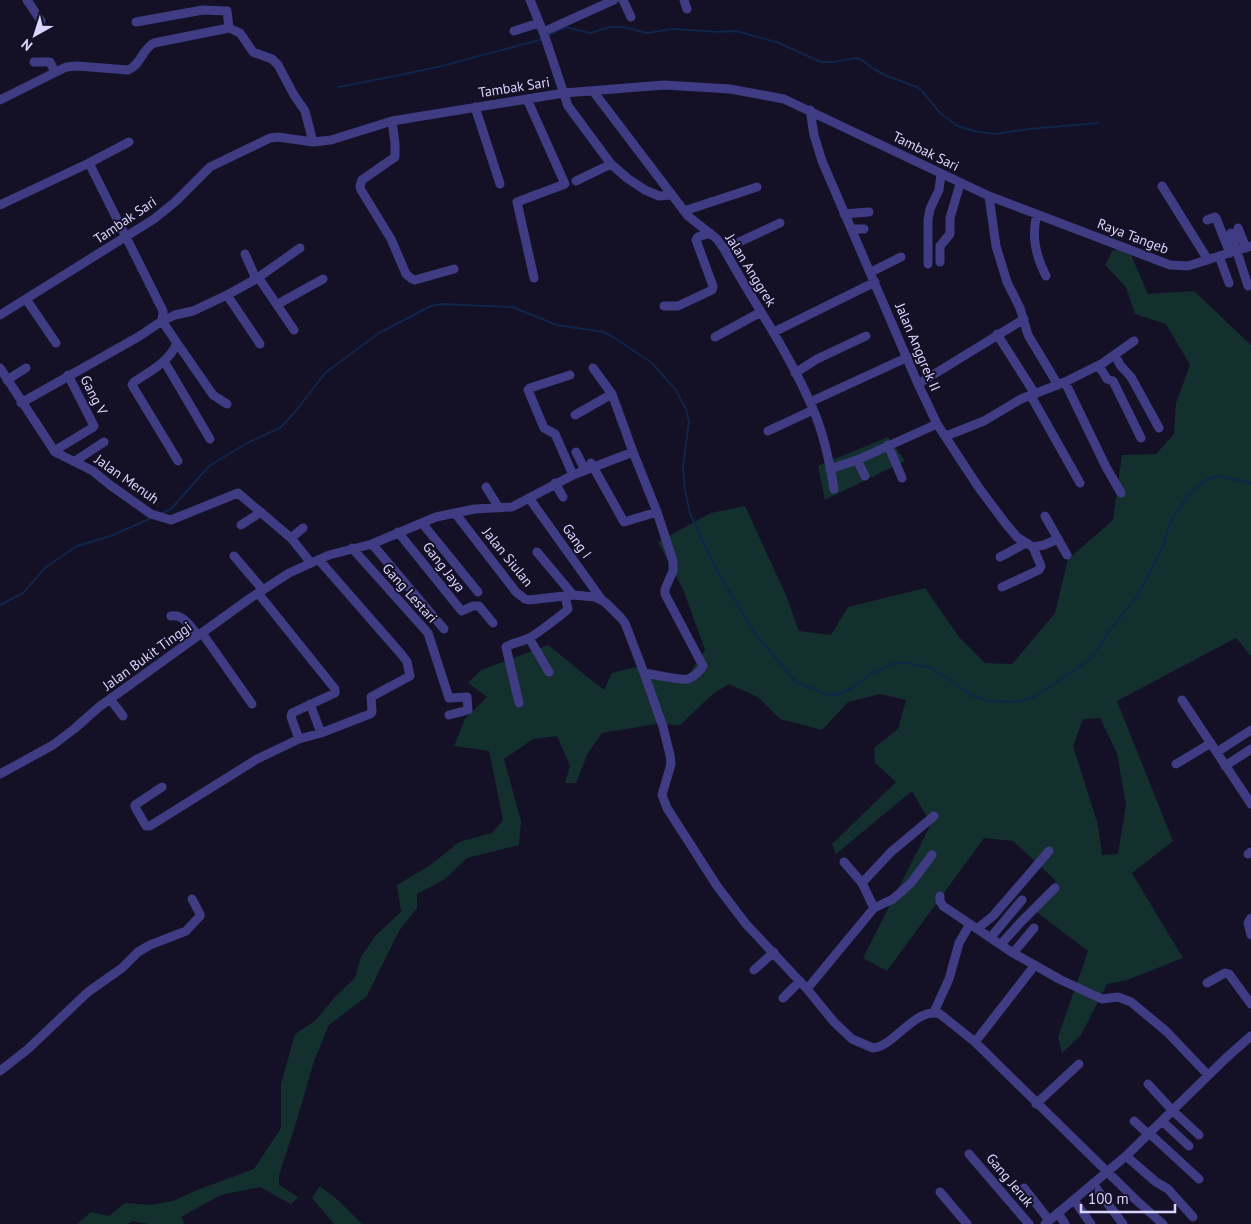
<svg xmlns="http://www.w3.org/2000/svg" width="1251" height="1224" viewBox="0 0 1251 1224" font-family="'PT Sans',sans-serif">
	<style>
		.green { fill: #13302f; fill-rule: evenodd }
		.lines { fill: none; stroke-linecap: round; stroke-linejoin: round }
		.stream { stroke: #0f254a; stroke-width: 2 }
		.minor { stroke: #3f3c84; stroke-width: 9 }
		.labels { text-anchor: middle; stroke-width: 4; stroke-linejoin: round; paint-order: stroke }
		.street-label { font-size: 14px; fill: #dbd5fe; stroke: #141026 }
	</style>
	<rect width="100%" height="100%" fill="#141026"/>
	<path class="green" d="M1128 248 1148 294 1194 291 1251 345V656L1236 638 1117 701 1173 841 1132 873 1183 958 1127 980 1107 984 1081 1035 1062 1053 1058 1037 1088 951 1034 910 1056 881 1013 841 984 838 887 971 863 958 931 824 912 791 836 854 832 844 896 782 875 763 874 748 898 729 906 700 880 694 848 702 822 730 780 719 758 697 729 684 714 693 680 725 656 724 602 733 588 753 576 783H565L570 766 557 736 533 739 504 759 521 821 519 845 467 858 445 879 417 894V908L399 931 367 996 329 1025 314 1061 296 1123 279 1175V1185L298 1197 291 1204 260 1187 221 1195 181 1217 185 1224H149L132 1221 128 1224H77L91 1212 109 1216 125 1203 150 1205 173 1201 197 1190 254 1169 281 1128V1084L295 1034 316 1020 334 998 355 978 361 957 376 935 401 912 397 885 429 866 459 842 492 833 503 820 489 751 454 746 465 719 487 697 468 683 481 670 548 645 604 690 612 673 636 667 685 680 705 650 683 589 658 542 711 513 745 506 786 595 799 631 831 635 848 607 925 588 959 637 985 663 1012 664 1055 613 1068 559 1113 520 1122 455 1156 454 1174 434 1176 403 1190 365 1166 324 1135 314 1126 287 1105 265 1113 250ZM1100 718 1117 753 1126 805 1118 854 1102 855 1098 825 1073 746 1083 719Z
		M888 437 905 461 825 500 818 466Z
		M320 1186 339 1201 362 1224H334L312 1198Z"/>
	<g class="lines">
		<path class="stream" d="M547 36 565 27 590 33 610 27H623L647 33 673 29 719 32 736 31 779 43 821 62H833L855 58 862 60 872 68 887 76 917 87 922 91 941 114 958 126 974 131 995 134 1029 129 1098 123
			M339 87 390 77 442 66 543 39
			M160 514 171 509 209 466 249 442 280 428 295 412 325 373 379 333 431 306 442 304 512 307 557 325 603 332 613 337 652 363 675 389 686 409 689 421 683 467 685 491 690 513 714 565 755 634 796 682 830 696 842 693 853 687 872 673 895 663H908L931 668 941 674 971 695 988 701 1014 702 1025 700 1036 696 1089 660 1096 652 1107 634 1138 595 1164 544 1170 522 1189 494 1207 479 1218 476 1251 483
			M0 605 23 593 46 567 77 546 111 536 151 518"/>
		<path class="minor" d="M27 0 41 21
			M530 0 544 34 568 106 611 164 627 178 645 190 659 196 672 195
			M623 0 631 17
			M684 0 687 9
			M136 22 203 10 227 11 229 28 240 33 253 52 272 59 278 65 294 95 305 111 313 142
			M514 31 539 23
			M543 32 614 0
			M34 62H50L55 72
			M593 91 688 216 717 239 724 249C753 302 789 352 813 409 823 432 830 464 834 489
			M527 99 565 184 517 202 534 278
			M0 100 66 67 77 66 128 70C141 65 142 49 154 43L229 28
			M475 107 500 184
			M810 110 814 135 822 161 918 384 937 424 979 488 1006 524 1017 537 1033 547 1044 545 1058 539
			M392 121 395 143V157L362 180 360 186 361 190 391 239 406 274 412 279 415 280 454 269
			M89 163 129 142
			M576 181 611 164
			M1162 186 1208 260
			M989 196 996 246 1007 282 1020 308 1028 335 1058 385
			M0 205 89 163 163 311 162 321 175 315 193 311 227 295 256 279 300 248
			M684 211 757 187
			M844 214 869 212
			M1037 214C1031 237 1036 256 1046 276
			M1207 220 1215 217 1216 218 1230 253
			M1238 228 1246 248
			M851 229H864
			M1231 233 1248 286
			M724 249 780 223
			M245 254 256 279
			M1219 256 1229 283
			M940 262V246L950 234V218L960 184
			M928 264V220L930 209 939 190 941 174
			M871 272 901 257
			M258 277 294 330
			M227 295 260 344
			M26 299 56 343
			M278 304 323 279
			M664 306H678L712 290 713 286 696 240 698 237 710 233
			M0 315 154 219 175 202 210 167 270 138 278 137 313 142 331 140 392 121 564 93 664 85 730 89 784 99 989 196 1170 265 1188 266 1251 246
			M774 332 875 282
			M997 334 1035 394
			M715 337 761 312
			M177 343 213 395 227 404
			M1115 355 1120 365 1131 377 1159 428
			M164 361 210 439
			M1099 366 1107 379 1113 381 1141 438
			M0 368 55 452 93 471 110 485 151 514 171 520 238 493 291 538 311 563
			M593 368 612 394 633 452
			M795 373 817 359 866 336
			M570 375 530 388 528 390 544 428 555 434 573 475
			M7 380 26 368
			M1065 382 1106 467 1121 493
			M918 384 1024 319
			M1031 396 1080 483
			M810 402 908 357
			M21 403 138 337 162 321 177 343C169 362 150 371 134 382L132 385 178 461
			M575 415 612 394
			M768 431 813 410
			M946 436 984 421 1021 399 1065 382 1103 363 1134 341
			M888 445 902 478
			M54 451 92 428 94 426 68 375
			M576 452 585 470
			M857 460 865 476
			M75 461 104 442
			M591 463 624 522 657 512
			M830 469 857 460 937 424
			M555 483 563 497
			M486 487 499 508
			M529 498 602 600
			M455 513 475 509 512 507 573 475 633 452 657 512 673 561V571L665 589V594L703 666C701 670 694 677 688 679 683 681 652 674 644 673
			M1045 516 1067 555
			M422 523 478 592
			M241 525 261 512
			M398 532 460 609 462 611 473 606H479L493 623
			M291 538 303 528
			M372 544 444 629
			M352 548 428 633 449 698 467 697 468 710 449 715
			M537 552 573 595
			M234 556 263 590
			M1000 557 1026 543
			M1002 587 1039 570 1041 566 1033 547
			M171 616C184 614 191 627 198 636
			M202 633 252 704
			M529 638 549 672
			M110 699 123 716
			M1182 700 1251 804
			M519 703 506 647C513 642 522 642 529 638 534 636 567 611 568 609L565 596
			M310 704 321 733
			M299 739 321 733 370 714 372 712 371 697 410 676 407 662 402 655 319 560
			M1217 752 1251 730
			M1176 764 1211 743
			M1225 766 1251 749
			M0 774 53 745 74 729 99 707 249 599 289 573 329 555 372 544 436 517 455 513 516 592 525 599 529 600 573 595 595 597 605 602 621 618 625 623 644 673 663 727 670 755 671 764 662 795 667 808 717 886 746 924 807 989 834 1022 852 1039 873 1048C895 1046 916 1006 940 1014L975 1042 1136 1200 1163 1224
			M162 787 135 805V807L146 826H150L257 759 299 739 291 717 292 713 335 693V689L258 593
			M1248 854 1251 852
			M844 862 862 883 874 908
			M862 883 891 852 934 816
			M940 896V901L943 906 1013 953 1061 980 1102 999 1118 997 1131 1002 1166 1031 1208 1075
			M1251 918 1248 923 1251 935
			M978 928 993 916 1049 851
			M991 937 1022 900
			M1001 944 1020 923 1055 888
			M1013 953 1034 928
			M754 970 774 952
			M1207 983 1225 973 1229 974 1251 1004
			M807 989 874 908 893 899 911 883 932 855
			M783 998 800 981
			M934 1012 949 979 959 943 970 924
			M975 1042 1035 965
			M0 1071 28 1049 88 992 122 968 138 952 150 945 186 931 200 916V914L192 899
			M1148 1084 1173 1111 1199 1135
			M1036 1104 1079 1064
			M1134 1121 1148 1134
			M1162 1121 1189 1146
			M1149 1133 1199 1179
			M969 1154 1029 1224
			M1126 1156 1156 1182 1168 1189 1193 1217
			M1093 1184 1123 1224
			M1024 1188 1049 1220
			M940 1192 967 1224
			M1074 1200 1091 1224
			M1058 1213 1065 1224
			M1045 1224 1126 1156 1226 1058 1251 1036"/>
	</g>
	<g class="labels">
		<g class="street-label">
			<text transform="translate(514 87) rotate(-9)" y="5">Tambak Sari</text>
			<text transform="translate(926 151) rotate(26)" y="5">Tambak Sari</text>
			<text transform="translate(125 220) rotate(-34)" y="5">Tambak Sari</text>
			<text transform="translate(1133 236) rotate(21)" y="5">Raya Tangeb</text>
			<text transform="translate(751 270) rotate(58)" y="5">Jalan Anggrek</text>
			<text transform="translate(918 347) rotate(67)" y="5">Jalan Anggrek II</text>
			<text transform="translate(94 395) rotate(63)" y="5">Gang V</text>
			<text transform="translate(127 479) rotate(35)" y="5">Jalan Menuh</text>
			<text transform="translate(577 541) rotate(54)" y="5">Gang I</text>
			<text transform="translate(508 557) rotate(51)" y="5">Jalan Siulan</text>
			<text transform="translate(444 567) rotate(52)" y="5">Gang Jaya</text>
			<text transform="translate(410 593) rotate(48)" y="5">Gang Lestari</text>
			<text transform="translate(147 656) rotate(-36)" y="5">Jalan Bukit Tinggi</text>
			<text transform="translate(1010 1180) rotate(50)" y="5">Gang Jeruk</text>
		</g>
	</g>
	<g transform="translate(35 35) rotate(219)" stroke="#141026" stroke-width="4" paint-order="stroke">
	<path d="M0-4L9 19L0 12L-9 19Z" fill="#dbd5fe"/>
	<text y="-8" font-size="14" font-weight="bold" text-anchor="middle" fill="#dbd5fe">N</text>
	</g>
	<path d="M1081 1204v8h94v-8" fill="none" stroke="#dbd5fe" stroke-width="2.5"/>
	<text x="1088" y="1204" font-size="15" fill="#dbd5fe" stroke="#141026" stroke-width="4" paint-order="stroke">100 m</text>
</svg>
